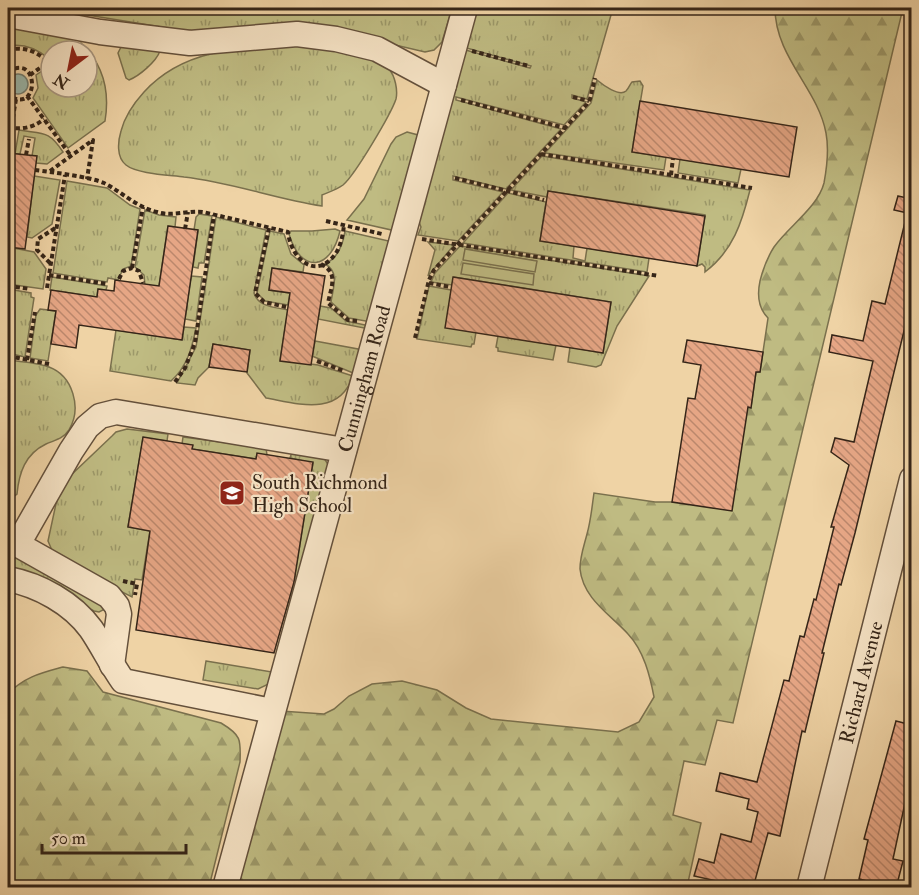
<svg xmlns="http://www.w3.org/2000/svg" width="919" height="895" viewBox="0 0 919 895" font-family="'IM FELL Double Pica',serif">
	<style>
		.grass { fill: url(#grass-tufts); stroke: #7a704d; stroke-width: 1.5; fill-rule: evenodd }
		.forest { fill: url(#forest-firs); stroke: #7a704d; stroke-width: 1.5 }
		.garden { fill: #bfbb82; stroke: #7a704d; stroke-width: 1.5 }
		.water { fill: #9ab7aa; stroke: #727d70; stroke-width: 1.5 }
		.building { fill: url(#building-back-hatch); stroke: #352518; stroke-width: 1.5 }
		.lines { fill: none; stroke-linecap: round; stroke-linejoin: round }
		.minor-casing { stroke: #64503b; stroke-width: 27 }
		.path { stroke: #352518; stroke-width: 4; stroke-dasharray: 4.5 3; stroke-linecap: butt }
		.minor { stroke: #f5e2c4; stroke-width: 24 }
		.labels { text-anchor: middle; stroke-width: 4.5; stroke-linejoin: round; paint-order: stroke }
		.street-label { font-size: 20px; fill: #352518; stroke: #f5e2c4 }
		.poi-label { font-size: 20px; fill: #352518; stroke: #f5e2c4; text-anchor: start }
	</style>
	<defs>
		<pattern id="grass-tufts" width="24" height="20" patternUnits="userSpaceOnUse" patternTransform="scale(1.5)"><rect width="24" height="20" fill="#bfbb82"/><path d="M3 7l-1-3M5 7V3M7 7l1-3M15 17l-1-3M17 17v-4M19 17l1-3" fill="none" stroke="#9c9869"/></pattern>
		<pattern id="forest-firs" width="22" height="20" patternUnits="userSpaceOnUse" patternTransform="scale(1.5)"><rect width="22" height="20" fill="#bfbb82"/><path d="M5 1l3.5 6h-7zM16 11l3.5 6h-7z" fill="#9c9869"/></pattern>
		<pattern id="building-back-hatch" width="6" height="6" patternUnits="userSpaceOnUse" patternTransform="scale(1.5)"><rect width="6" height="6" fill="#e6a685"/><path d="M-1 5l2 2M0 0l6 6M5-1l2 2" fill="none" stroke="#bb876c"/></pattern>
	</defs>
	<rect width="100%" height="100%" fill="#efd3a5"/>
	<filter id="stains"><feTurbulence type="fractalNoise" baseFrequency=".00333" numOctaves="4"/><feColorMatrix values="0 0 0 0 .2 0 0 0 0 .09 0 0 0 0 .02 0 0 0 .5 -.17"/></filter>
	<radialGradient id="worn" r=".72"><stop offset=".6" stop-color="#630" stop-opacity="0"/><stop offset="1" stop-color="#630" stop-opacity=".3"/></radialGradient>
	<path class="grass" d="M44 8H452L442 42 434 50 425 52 391 44 180 30Z
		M474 8H613L587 99 572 95V98L586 102 564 125 456 97V100L561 129 506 189 453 176V180L503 192 458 241 418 235 421 227 419 222 462 49 530 68 531 66 463 47Z
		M8 26 75 39 58 51H51V56L48 58C36 48 23 43 8 46Z
		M81 43C104 65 110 91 105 121L68 148 33 98 38 88 36 75 51 65V87H87V51H71Z
		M122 45 160 51C156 62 139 76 129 80L126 78 118 53Z
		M310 45C331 48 374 53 389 69 395 76 398 90 396 99 391 114 355 175 343 185 336 190 329 192 322 195V206C275 199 231 182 184 177 169 175 137 174 126 165 116 157 118 141 121 131 125 115 134 103 144 92 188 44 251 48 310 45Z
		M597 80C603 85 619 97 626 91 629 88 630 84 632 82L640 81 643 86 632 152 666 157 664 170 545 153 591 103Z
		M19 130C43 134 49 130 63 152L47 164 36 163 32 156 35 138 24 136 20 154H15Z
		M407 132 418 135 420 139 396 231 347 220 364 199 391 144 396 137Z
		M542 156 750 190C742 222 733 251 705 272V267L702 264 697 266 705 215 548 191 547 197 511 190Z
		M680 159 741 169 738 183 678 173Z
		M34 176 60 180 52 224 32 238 27 237Z
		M67 181 107 188 130 205 140 209 131 266 123 269 118 280 108 278 107 282 53 273Z
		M508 193 546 202 540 241 574 246 573 258 585 261 587 248 649 258 647 272 463 243Z
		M145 210 159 215 176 217 175 227 168 226 157 299 145 285 144 275 135 267Z
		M199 214 212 216 204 263H199L198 268 193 267 198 231 194 230 196 217Z
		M216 217 266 230 254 293C258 307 274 307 288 310L280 360 318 365 353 376C339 417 299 404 266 398L247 373 250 350 213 344 209 367 198 378 195 385 177 383 196 347Z
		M335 229 340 231C331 270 301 275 289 234L291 231H312Z
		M270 231 284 234 291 254 304 265 303 272 272 268 269 290 290 293 288 305 265 301 257 293Z
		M345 231 393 242 371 322 349 318 331 302C333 288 340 272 325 264 338 258 343 245 345 231Z
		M428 242 454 245 428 276 435 250Z
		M460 246 649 276 617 326 601 365 596 367 568 362 570 347 603 353 611 302 454 277 452 285 431 282 435 273ZM465 249 536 261H537L464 260Z
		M8 247 34 252 46 269 43 289 8 284Z
		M191 276 202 277 196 321 185 319Z
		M52 277 107 286 106 290 98 289 97 297 50 290Z
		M429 286 451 290 476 332 474 344H472L471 347 417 339Z
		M8 289 31 293V297L34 298 25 357 8 353Z
		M320 306 331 308 346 321 370 326 369 329 318 319Z
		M40 309 56 311 48 361 30 358 36 315Z
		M184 327 196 328C192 348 187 367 171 381L110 371 116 330 182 340Z
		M498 336 556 345 553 360 498 351V348L496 347Z
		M315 341 358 349 359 351 353 373 312 356Z
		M8 360C21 362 36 362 49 367 73 376 82 408 69 430 63 439 55 440 46 444 25 454 19 473 17 494L8 501Z
		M127 429 168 434 167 441 143 438 128 527 150 531 142 580 135 579 132 597 78 570 54 555 48 541 57 499 69 477 112 436 116 432Z
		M183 437 266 448 267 455 256 459 192 449V445L182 444Z
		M292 452 324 458 329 466 290 604 313 463 290 458Z
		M8 556 29 561 99 598 105 609 99 612 94 611 8 568Z
		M206 661 278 673 273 682 258 689 203 680Z"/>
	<path class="forest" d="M775 8H903L733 723 717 720 705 765 684 761 673 815 701 823 687 887 233 888 281 711 324 714 334 709 349 696 372 684 402 681 437 690 466 708 491 719 618 732 639 722 654 697C650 676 644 651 628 634 611 615 583 599 580 569 580 556 584 546 587 534 591 520 592 506 594 493L655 502H672L748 407H751L756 372H760L768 318C758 308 757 295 760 281 763 269 767 258 774 247 788 227 818 207 824 183 827 167 829 149 826 133 818 89 775 57 775 8Z
		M63 667 87 671 103 692 221 723C241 735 241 739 240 762L209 887H8V694C24 677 41 673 63 667Z"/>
	<path class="garden" d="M465 249 537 261 535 272 463 260Z
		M463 263 534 274 533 285 461 274Z"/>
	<path class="water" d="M8 84a10 10 0 1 1 20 0a10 10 0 1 1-20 0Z"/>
	<path class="building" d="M640 101 797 127 789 177 632 152Z
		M8 153 37 156 25 249 8 247Z
		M548 191 705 216 697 266 540 241Z
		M898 196 912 199V214L894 210Z
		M906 218H912V298L855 533 841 585 839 584 822 653H824L805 732 802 731 780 836 768 833 753 888H725L726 883 694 876 699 859 714 863 721 834 751 842 758 812 747 809 749 799 716 791 720 773 757 782 784 680 789 681 800 636 804 637 814 599 816 600 834 527H831L849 465 831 452 835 438 854 442 873 361 829 352 832 335 863 341 872 301 885 304Z
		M168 226 198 230 182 340 79 325 76 348 51 344 56 311 48 310 51 290 97 297 98 289 114 291 115 280 159 286Z
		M272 268 325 276 311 365 280 361 290 293 269 290Z
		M453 277 611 302 603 353 445 328Z
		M687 340 763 352 760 372H756L751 408 748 407 732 511 672 502 688 398 695 399 701 365 683 362Z
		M213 344 250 350 247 372 209 367Z
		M143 437 193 445 192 449 256 459 257 453 313 462 294 582 274 653 136 630 150 531 128 527Z
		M896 721 912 725V746L905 772 911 775 893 859 903 861 896 888 859 879 868 840 864 839Z"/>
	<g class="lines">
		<g class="minor-casing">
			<g id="minor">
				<path d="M8 15 100 32 190 43 297 34 336 39 377 49 444 85"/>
				<path d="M8 539 109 596 117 606 119 614 112 665"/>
				<path d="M18 544 71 451 87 427 100 416 116 412 344 450"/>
				<path d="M8 579C39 585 72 603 91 629 102 645 111 664 123 681L272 711"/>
				<path id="s1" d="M225 888 465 8"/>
				<path id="s2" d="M809 888 912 479"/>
			</g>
		</g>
		<path class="path" d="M8 50C23 46 37 51 48 62
			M472 51 529 66
			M8 72C40 51 40 117 8 95
			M30 75 51 60
			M27 96 71 156
			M573 97 589 101
			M461 100 565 128
			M8 127C21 130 33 128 44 119
			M8 148 16 99
			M541 154 752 188
			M26 155 29 139
			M35 170C51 172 91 177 104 183 122 192 136 207 157 212 173 217 187 210 203 212L288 232C291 260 317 281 336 253 341 245 343 234 344 225
			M50 171 93 140 87 179
			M671 175 673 158
			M455 178 544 200
			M326 221 382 234
			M269 228 255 293 264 302 286 307
			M185 229 188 212
			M422 239 659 276
			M50 263 37 250 38 239 57 227
			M321 264C339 273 331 287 328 303L348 320 358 321
			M132 268 143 207
			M49 275 107 284
			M119 279 123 271 132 268 139 271 143 283
			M429 283 450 287
			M8 286 30 289
			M47 288 65 175
			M415 338 429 280 434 270 587 104 590 99 595 78
			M8 356 49 364
			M27 360 35 312
			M317 361 344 371
			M175 382 185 368 195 343 214 215
			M123 581 137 584 135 595"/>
		<use href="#minor" class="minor"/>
	</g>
	<defs>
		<g id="school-square" transform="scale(1.35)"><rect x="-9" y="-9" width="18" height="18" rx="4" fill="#8f2418" stroke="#f5e2c4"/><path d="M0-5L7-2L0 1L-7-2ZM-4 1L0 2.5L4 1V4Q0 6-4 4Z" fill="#fff"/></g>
	</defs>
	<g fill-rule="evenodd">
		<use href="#school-square" x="232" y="493"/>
	</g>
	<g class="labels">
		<g class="street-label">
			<text dy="7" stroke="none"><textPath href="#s1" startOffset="528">Cunningham Road</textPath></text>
			<text dy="7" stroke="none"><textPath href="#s2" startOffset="212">Richard Avenue</textPath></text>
		</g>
		<g class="poi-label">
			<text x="252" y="489">South Richmond<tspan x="252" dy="23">High School</tspan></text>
		</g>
	</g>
	<rect width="919" height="895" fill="none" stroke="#efd3a5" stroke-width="30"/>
	<rect x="9" y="9" width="901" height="877" fill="none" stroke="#352518" stroke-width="3"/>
	<rect x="15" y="15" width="889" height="865" fill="none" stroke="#352518" stroke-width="1.5"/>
	<g transform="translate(69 69) rotate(212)"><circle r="28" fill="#f5e2c4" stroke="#a8967f" stroke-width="1.5"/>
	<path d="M0-4.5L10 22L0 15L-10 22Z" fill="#8f2418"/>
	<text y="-9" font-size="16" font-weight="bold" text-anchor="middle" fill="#352518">N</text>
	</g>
	<path d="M42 844v9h144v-9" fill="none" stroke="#352518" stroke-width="3"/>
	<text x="51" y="844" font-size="18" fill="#352518" stroke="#f5e2c4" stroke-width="4.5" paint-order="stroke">50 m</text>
	<rect width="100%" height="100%" filter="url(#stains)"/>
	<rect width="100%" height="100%" fill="url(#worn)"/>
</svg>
